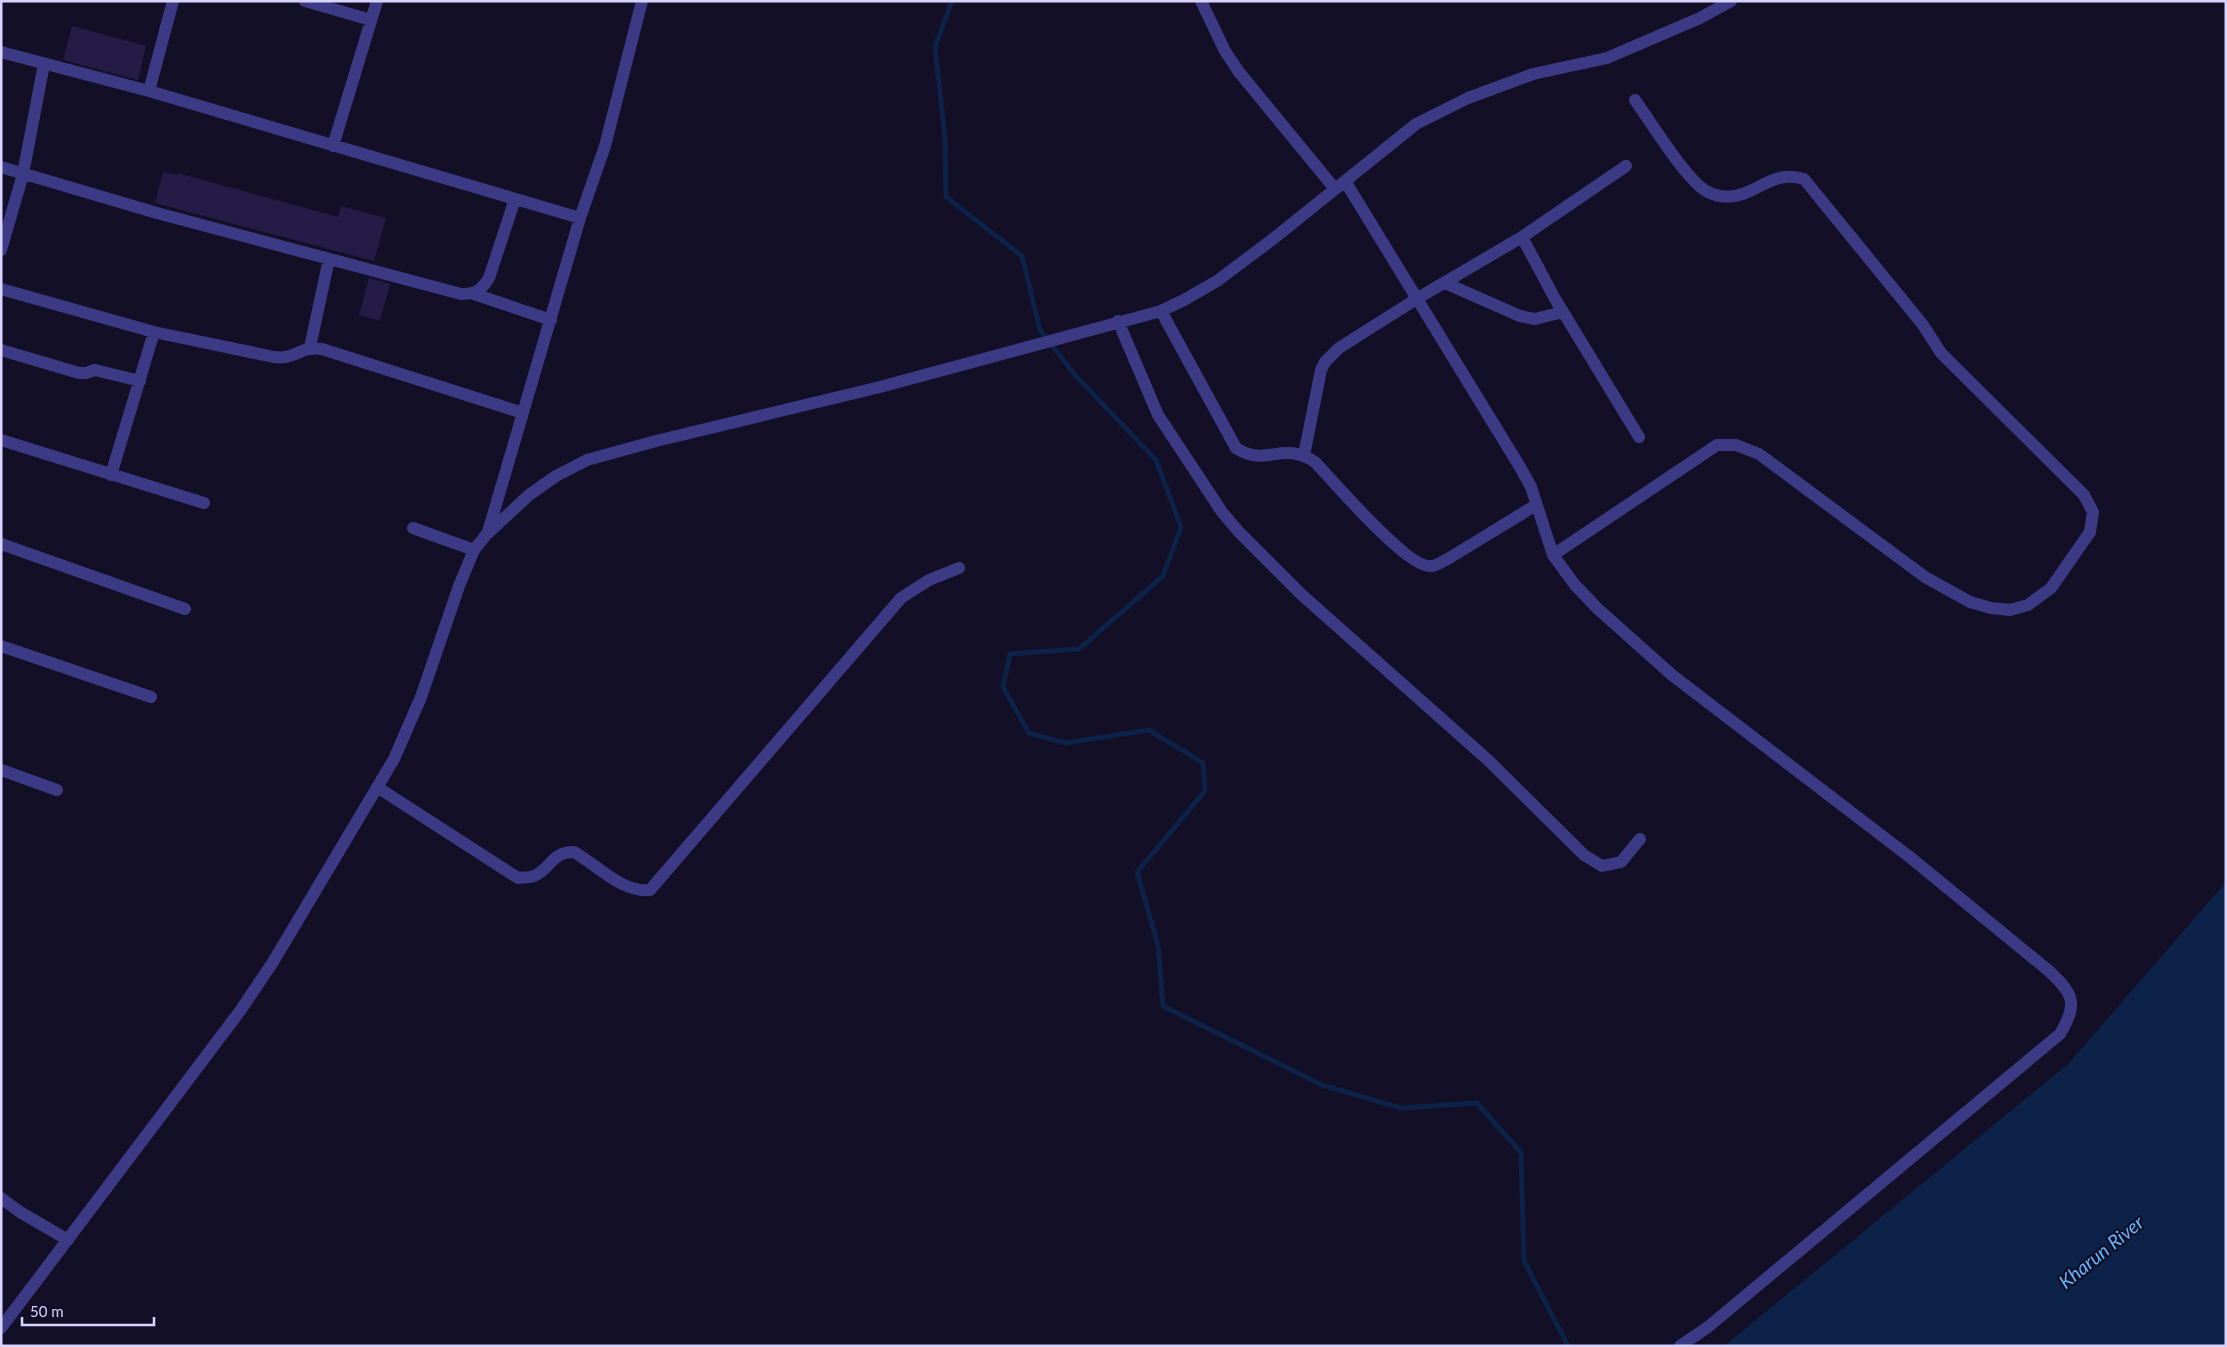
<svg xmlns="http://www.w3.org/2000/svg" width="2227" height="1347" viewBox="0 0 2227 1347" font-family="Lato,sans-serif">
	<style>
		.water { fill: #0c2248 }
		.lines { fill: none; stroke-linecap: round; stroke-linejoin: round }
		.stream { stroke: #0c2248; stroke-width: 5 }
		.building { fill: #241b47 }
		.minor { stroke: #3d3a85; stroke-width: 12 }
		.labels { text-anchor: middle; stroke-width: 4.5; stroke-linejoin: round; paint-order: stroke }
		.water-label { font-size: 19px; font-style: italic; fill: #62b6ff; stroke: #130f26 }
	</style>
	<rect width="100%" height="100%" fill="#130f26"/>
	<path class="water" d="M2226 882V1346H1724L2068 1064Z"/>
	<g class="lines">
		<path class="stream" d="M952 1 935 47 945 138 946 197 1022 256 1040 330 1075 375 1156 460 1181 527 1163 576 1079 649 1010 654 1003 687 1029 733 1065 743 1149 730 1203 763 1205 791 1137 872 1158 945 1163 1006 1322 1085 1401 1108 1477 1103 1521 1153 1524 1261 1568 1346"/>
	</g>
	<path class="building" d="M72 26 146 46 138 80 63 60Z
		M163 172 178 175V173L338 217 341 206 386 218 374 261 155 203Z
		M369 278 390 284 380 321 359 315Z"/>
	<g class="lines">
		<path class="minor" d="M305 1 371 20
			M1201 1 1225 51 1239 72 1335 189
			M1 52 149 91 580 218
			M149 91 173 1
			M333 146 377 1
			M1 167 157 213 461 294C475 294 481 291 489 278L515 199
			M1345 181 1520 467 1531 487 1553 555 1575 585 1598 609 1672 675 1911 858 2049 971C2074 994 2078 1004 2060 1034L1708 1327 1680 1346
			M1522 237 1554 297 1639 437
			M1 250 23 174 44 64
			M1445 283 1520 316 1535 319 1563 312
			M1 289 154 332 274 357C296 360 298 346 322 349L523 413
			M474 294 551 320
			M1161 311 1236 448C1266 468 1282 440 1315 462 1333 481 1409 570 1431 566 1436 566 1441 562 1446 560L1536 505
			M1118 321 1158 415 1222 512 1238 531 1302 595 1488 760 1584 855 1602 866 1621 862 1640 839
			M310 347 329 259
			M1 350 79 373H86L95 370 140 381
			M1 440 204 503
			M1304 455 1321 370 1325 362 1339 348 1418 298 1522 237 1626 166
			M111 475 154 332
			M413 528 474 550
			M488 532 580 218 605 146 642 1
			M1 544 185 609
			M1553 555 1717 445H1736L1759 454 1925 577 1970 602 1991 608 2010 610 2028 605 2051 588 2090 532 2093 512 2084 495 1941 353 1923 325 1804 179C1782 172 1769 182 1750 191 1735 198 1720 199 1706 191 1685 178 1650 121 1635 100
			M1 646 151 697
			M1 770 57 790
			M377 787 518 878C523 877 529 878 534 876 552 868 551 852 574 852 597 865 622 893 650 890L901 598 929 580 959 568
			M1 1198 20 1212 68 1240
			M1 1328 240 1011 273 962 394 759 421 697 459 586 474 550 486 535 529 495 556 476 587 460 656 441 880 387 1161 311 1184 300 1217 281 1273 239 1416 124 1468 98 1533 74 1607 58 1700 18 1731 1"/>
	</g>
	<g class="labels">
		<g class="water-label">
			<text transform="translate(2101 1252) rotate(-39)" y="7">Kharun River</text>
		</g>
	</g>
	<rect width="2227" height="1347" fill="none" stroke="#d9d4ff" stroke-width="5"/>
	<path d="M22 1317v8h132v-8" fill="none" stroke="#d9d4ff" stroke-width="2.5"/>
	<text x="30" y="1317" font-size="15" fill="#d9d4ff" stroke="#130f26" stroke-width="4" paint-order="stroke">50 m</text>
</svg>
